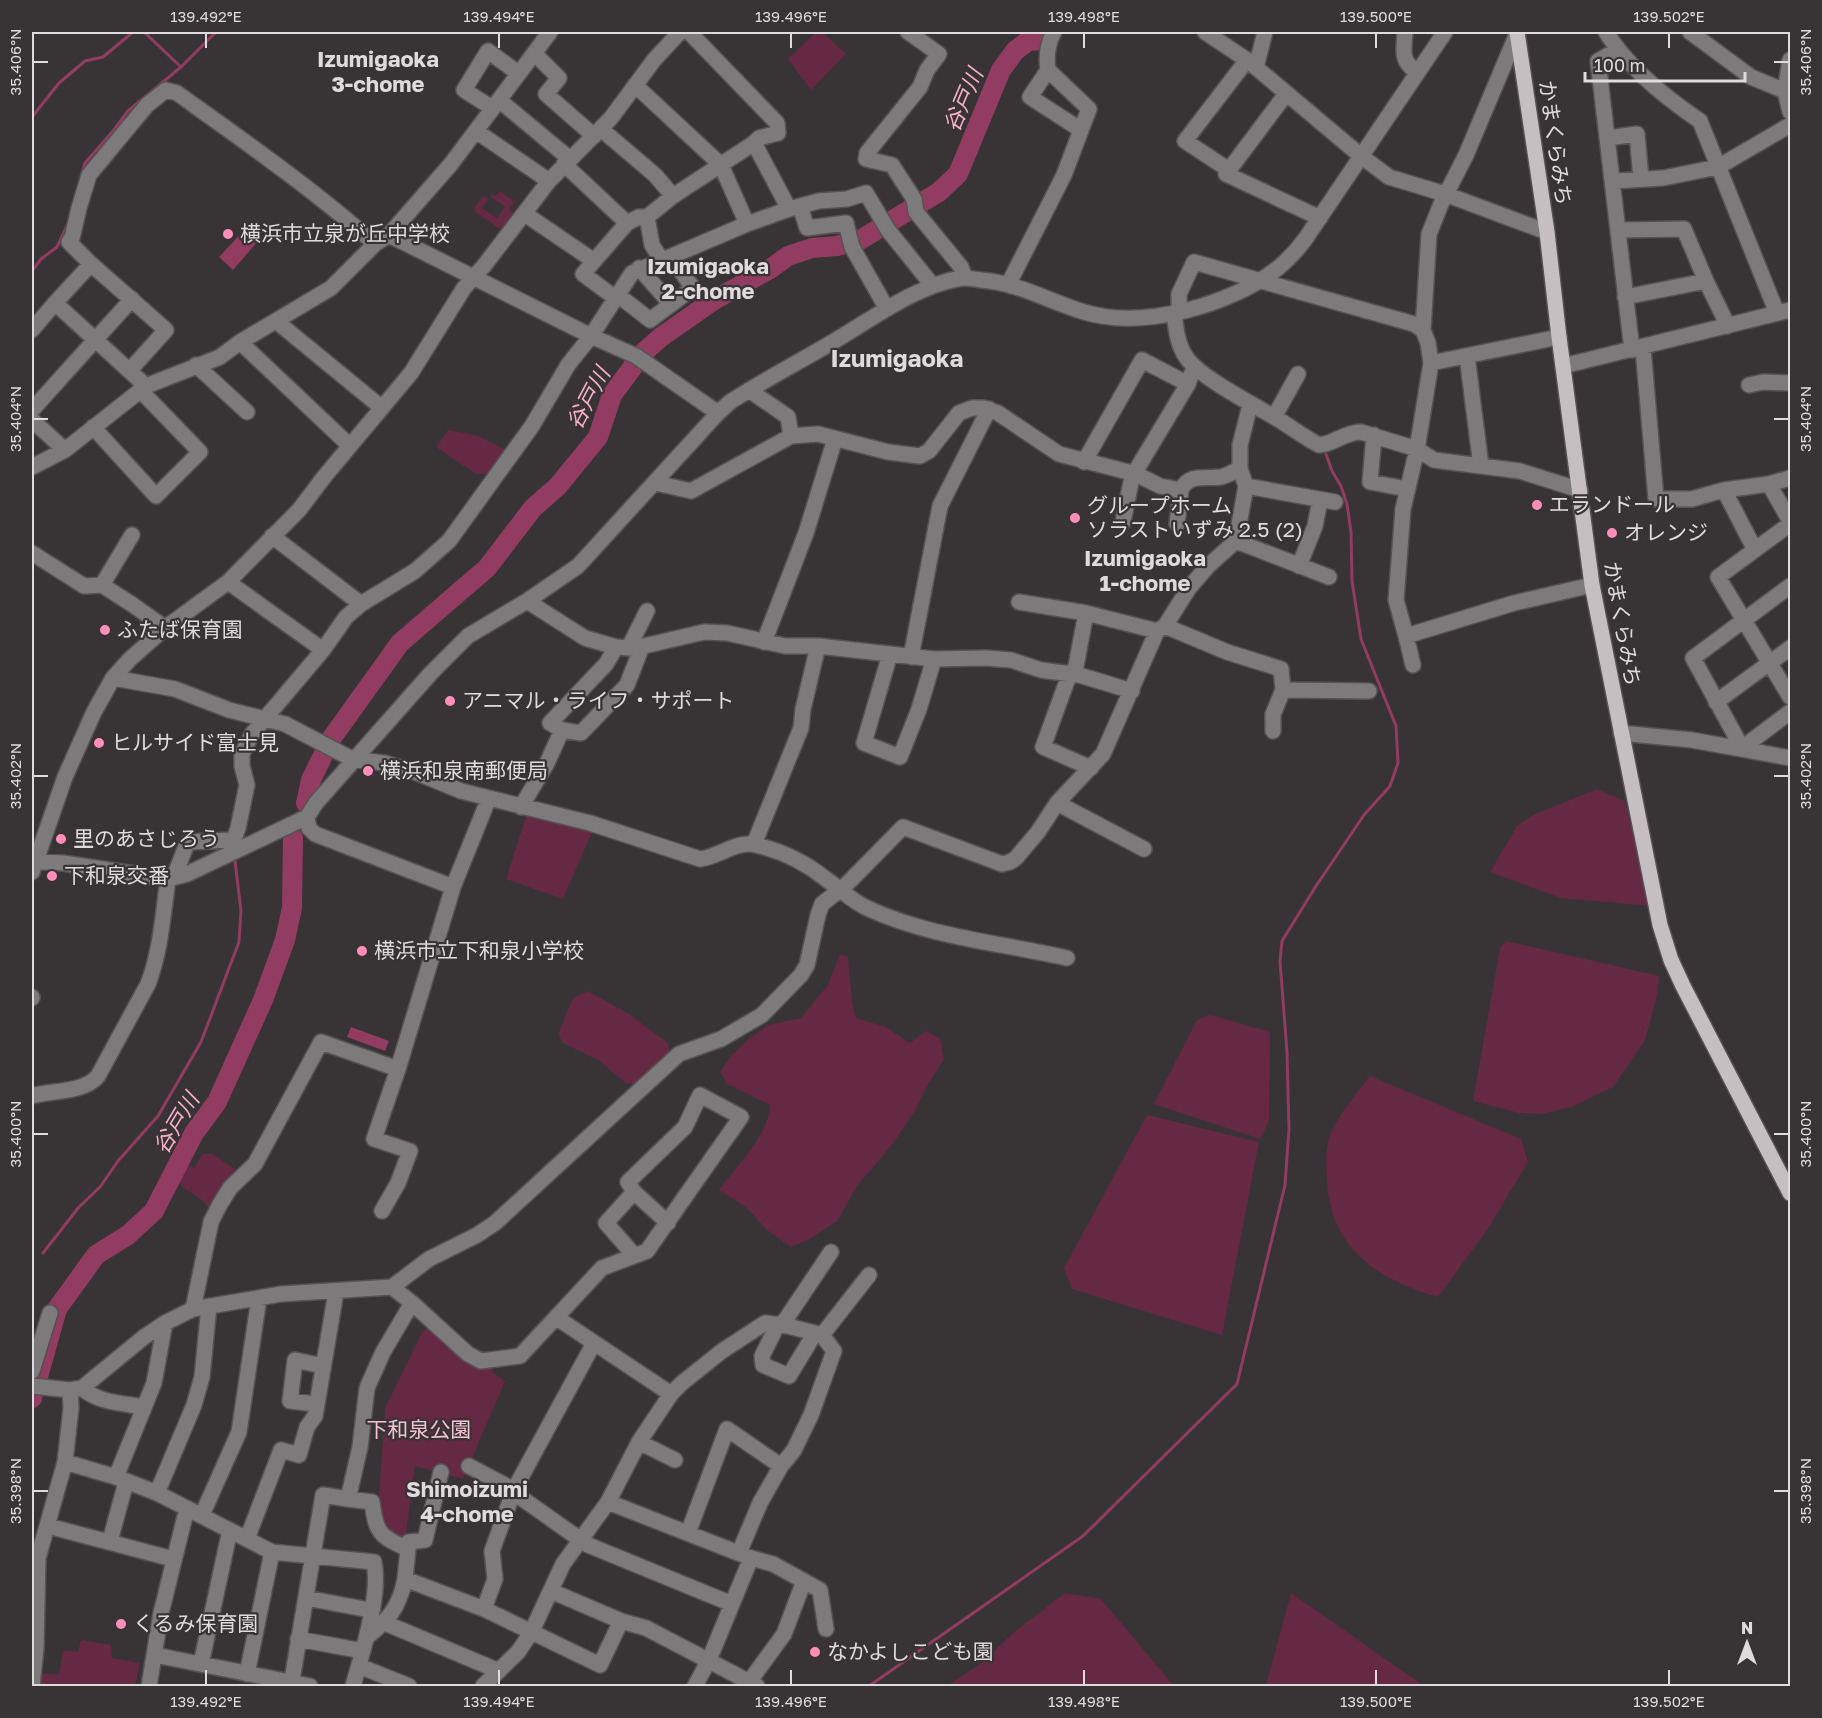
<svg xmlns="http://www.w3.org/2000/svg" width="1822" height="1718" viewBox="0 0 1822 1718" font-family="'Golos Text','Noto Sans JP',sans-serif">
	<style>
		.green { fill: #662943 }
		.water { fill: #913c60 }
		.lines { fill: none; stroke-linecap: round; stroke-linejoin: round }
		.stream { stroke: #913c60; stroke-width: 3 }
		.river { stroke: #913c60; stroke-width: 20 }
		.minor-casing { stroke: #565152; stroke-width: 18 }
		.major-casing { stroke: #565152; stroke-width: 18 }
		.minor { stroke: #7d7a7b; stroke-width: 15 }
		.major { stroke: #c5bfc1; stroke-width: 15 }
		.ticks { fill: none; stroke: #dfdbdc; stroke-width: 2 }
		.poi-dot { fill: #ff8eba; stroke: #383334; stroke-width: 2 }
		.labels { text-anchor: middle; stroke-width: 4.5; stroke-linejoin: round; paint-order: stroke }
		.street-label { font-size: 21px; fill: #dfdbdc; stroke: #383334 }
		.poi-label { font-size: 21px; fill: #dfdbdc; stroke: #383334; text-anchor: start }
		.park-label { font-size: 21px; fill: #f3c1d2; stroke: #383334 }
		.neighbourhood-label { font-size: 22px; font-weight: bold; fill: #dfdbdc; stroke: #383334 }
		.water-label { font-size: 22px; font-style: italic; fill: #fab0cb; stroke: #383334 }
		.quarter-label { font-size: 24px; font-weight: bold; fill: #dfdbdc; stroke: #383334 }
		.neatline { fill: none; stroke: #dfdbdc; stroke-width: 2 }
		.ticks-label { font-size: 15px; text-anchor: middle; fill: #dfdbdc }
	</style>
	<rect width="100%" height="100%" fill="#383334"/>
	<path class="green" d="M816 32H822L846 54 811 90 788 59Z
		M500 191 515 202 509 209 516 215 504 232 473 210 483 196 488 199 482 208 497 218 505 207 490 196 492 194 495 196Z
		M448 430 479 436 507 451 489 474H476L436 447Z
		M1597 789 1625 801 1650 906 1561 898 1490 872 1517 826 1533 815Z
		M527 813 593 830 563 899 506 879Z
		M1506 941 1659 976 1657 996 1645 1040 1613 1087 1571 1107 1543 1114 1519 1113 1473 1101 1500 948Z
		M840 954 848 957 852 1002 856 1018 886 1027 910 1043 926 1031 940 1038 944 1059 928 1084 916 1109 891 1146 857 1186 837 1221 810 1239 791 1247 767 1230 747 1208 719 1190C736 1166 769 1135 770 1105L727 1084 720 1072 732 1055 750 1038 768 1025 801 1018 828 985Z
		M588 991 629 1014 668 1043 670 1053 640 1082 627 1084 598 1060 563 1043 558 1034 573 998Z
		M1210 1015 1270 1032 1269 1121 1260 1139 1154 1104 1197 1020Z
		M1370 1076 1521 1139 1528 1162 1487 1230 1438 1297C1377 1280 1329 1247 1327 1179 1326 1164 1325 1147 1331 1133 1340 1112 1356 1095 1370 1076Z
		M1147 1115 1259 1142 1222 1335 1072 1289 1064 1268Z
		M202 1154H213L243 1175 215 1213 203 1201 181 1186 180 1173 177 1165 180 1161 194 1168Z
		M431 1325 494 1364 492 1372 505 1381 463 1479 415 1466 405 1540 382 1532 379 1497 385 1408 422 1332Z
		M1065 1593 1101 1599 1174 1686H947L982 1663 1014 1632Z
		M1291 1593 1424 1686H1266Z
		M81 1640 111 1645 112 1658 140 1663 135 1686H38L39 1673 59 1675 63 1650 78 1652Z"/>
	<path class="water" d="M245 229 259 240 233 270 219 257Z
		M351 1027 389 1041 385 1051 347 1037Z"/>
	<g class="lines">
		<path class="stream" d="M144 32 181 67 216 32
			M32 117 59 83 85 61 103 57 133 32
			M82 174 85 163 113 131 128 111 181 67
			M32 271 41 259 57 247 68 224
			M43 1253 79 1207 100 1187 118 1161 158 1116 201 1042 239 942 241 911 235 861
			M869 1686 1083 1536 1237 1384 1285 1185 1289 1129 1287 1052 1280 961 1282 941 1316 886 1364 815 1390 786 1398 763 1396 726 1361 639 1352 581 1351 532 1347 504 1341 486 1332 471 1326 454"/>
		<path class="river" d="M306 803 311 780 331 739 400 643 487 568 533 508 558 486 598 437 612 395 644 352 661 337 714 300 770 269 788 256 812 248 837 246 860 240 939 192 958 174 1001 70 1015 51 1028 41 1045 40 1050 32
			M32 1398 57 1309 96 1255 128 1235 154 1211 194 1133 217 1102 263 1000 285 940 292 908 293 838"/>
		<g class="minor-casing">
			<path id="minor" d="M908 32 939 54 927 70 920 87 867 153 866 159 892 165 914 199 916 212 961 267 965 278
				M1205 32 1247 60 1361 156 1389 177 1445 194 1547 232
				M1405 32C1404 51 1400 59 1416 72
				M1606 32C1627 66 1666 98 1700 121L1777 313
				M1690 32 1751 77 1785 91
				M1517 34 1466 155 1441 204 1429 234 1423 330 1428 343 1431 363 1417 449 1403 509 1396 600 1406 636 1514 603 1592 585
				M1617 50 1598 61 1632 350
				M534 53 559 78 546 94 594 136
				M1790 60 1785 91 1790 112
				M1256 67 1265 32
				M1048 70 1030 97 1081 130
				M635 85 721 165 747 224
				M1286 94 1226 174 1320 218
				M499 100 570 159
				M492 108 464 90 488 51 518 73
				M601 129 655 175 673 196
				M476 131 549 181
				M1608 138 1637 134 1641 179
				M754 143 789 209
				M564 164 627 223
				M1229 170 1185 141 1247 60
				M1614 181 1663 178 1718 167 1790 125
				M800 206 807 228 846 223 852 247 887 309
				M525 214 594 261 627 223 639 217H647L673 196 754 143 759 138 778 133 777 123 689 32
				M647 217 652 245 661 259
				M1619 230 1684 229 1706 281 1728 326
				M389 235 591 336 636 356 718 413
				M594 261 583 274 614 297
				M639 268 671 304
				M1009 283 1064 175 1089 109 1048 70C1046 57 1048 43 1054 32
				M618 295 650 320 693 288 671 257
				M1625 297 1706 281
				M55 303 91 264
				M1179 311V294L1194 262 1414 324 1423 330
				M1174 313C1176 328 1177 344 1186 357 1199 377 1254 405 1276 418 1291 427 1304 437 1319 445 1334 444 1345 432 1361 432L1417 449 1434 460 1520 471 1580 490
				M276 321 382 408
				M32 330 55 303 146 386
				M240 342 350 446
				M1643 348 1656 499H1692L1724 490 1769 484 1790 478
				M1467 356 1481 466
				M1431 363 1559 337
				M196 365 247 412
				M1563 366 1790 310
				M130 370 166 330 91 264 69 242 72 238 79 208 89 175 147 105 166 90 177 93C244 141 313 189 375 244
				M1749 385 1763 382 1790 383
				M749 390 788 417 791 436
				M32 410 132 299
				M1274 417 1298 374
				M32 420 65 450
				M93 427 156 496 200 452 140 390
				M1374 435 1370 482 1407 489
				M1084 462 1142 360 1188 384
				M32 467 65 450 146 386 220 357 240 342 331 288 375 244 389 235 451 164 550 32
				M656 483 691 491 791 436 818 434 888 452 920 456 929 451 959 413 972 408H984L998 413 1059 454 1136 474 1160 486 1181 490C1189 473 1205 479 1221 477 1227 476 1234 471 1240 469
				M1769 484 1790 521
				M1246 486 1335 502
				M1724 490 1755 550
				M1123 522 1132 477 1188 384 1194 367
				M1177 524 1181 490
				M1790 524 1718 577 1790 697
				M272 536 361 604
				M1236 541 1329 577
				M32 553 84 586 102 585 133 605 165 628
				M1299 566 1315 526 1320 500
				M228 582 323 650
				M102 585 132 535
				M527 601 585 638 616 647 641 649 644 646 704 632 727 633 785 646H818L934 659 986 658 1011 660 1041 670 1079 675 1132 691
				M1019 602 1086 613 1157 631
				M1086 613 1076 666 1067 681 1043 747 1091 768
				M1165 626 1227 652 1281 669 1283 690 1273 714V731
				M1406 636 1413 665
				M764 642 806 533 835 439
				M616 647 606 664 550 723 562 730 581 733 627 685 641 649
				M629 647 647 611
				M890 654 864 743 900 757 919 709 934 659
				M911 657 940 506 989 409
				M113 678 175 689 229 710 285 724 352 759 384 763 415 772 461 791 590 823 700 859C719 857 737 840 756 845 782 851 806 863 826 879 839 888 852 901 867 908 929 937 1001 943 1067 958
				M1283 690 1369 691
				M1716 702 1790 648
				M1621 733 1692 740 1790 758
				M1742 748 1693 658 1790 586
				M1742 748 1790 712
				M1057 803 1144 849
				M521 807 547 763 562 730
				M307 817 309 828 315 834 453 887
				M754 844 801 728 803 709 818 646
				M32 861 63 863 168 879 187 874 307 817 316 803 354 760 431 673 468 636 527 601 578 566 718 413 730 402C764 380 801 361 836 340 875 317 917 285 962 278 968 278 975 279 981 280 1019 283 1048 301 1084 312 1143 330 1231 305 1278 268 1289 259 1298 249 1306 238L1445 32
				M32 872 65 777 94 712 113 678 129 660 165 628 228 582 299 510 324 477 411 373 464 288 483 267 549 181 611 118 654 60 680 32
				M174 877 186 846 189 842 230 840 234 839 238 828 247 785 242 766V754L252 734 323 650 346 617 361 604 415 571 449 541 532 426 568 365 591 336 632 273 747 224 789 209 819 201 847 199 866 193 888 230 933 286
				M32 997V998
				M32 1096C52 1090 84 1093 98 1076L148 984C161 950 163 914 168 879
				M382 1211 398 1183 410 1151 374 1139 398 1069 453 887 489 798
				M634 1255 606 1223 634 1192
				M392 1287 412 1303 468 1354 481 1361 520 1356 602 1268 647 1251 741 1117 700 1095 685 1127 628 1182 634 1192 668 1223
				M193 1309 211 1222 219 1206 230 1188 255 1164 321 1042 398 1069
				M557 1318 671 1394
				M778 1324 762 1356 763 1365 789 1376 815 1333
				M782 1325 831 1252
				M822 1335 869 1275
				M32 1371 50 1313
				M32 1386 70 1390 82 1388 144 1337 165 1323 193 1309 281 1294 392 1287 429 1259 477 1235 495 1223 679 1054 721 1039 762 1015 801 975 807 965 818 915 822 904 846 885 903 827 1002 864 1010 862 1016 858 1038 832 1057 803 1103 754 1157 631 1165 626 1189 588 1208 566 1236 541 1246 486 1240 469V445L1250 405
				M82 1388C98 1403 123 1403 144 1407
				M316 1404 290 1401 295 1360 323 1366
				M639 1442 675 1460
				M65 1462 116 1477 157 1493 272 1552 374 1562C381 1595 362 1653 353 1686
				M469 1466 514 1490 520 1497 588 1545 732 1604
				M116 1477 154 1383 165 1323
				M157 1493 194 1405 202 1377 209 1306
				M348 1499 372 1502C376 1534 380 1536 408 1549L405 1579
				M608 1502 751 1558 773 1564 820 1590 826 1629
				M202 1515 239 1432 259 1298
				M48 1526 173 1559
				M688 1533 727 1429 781 1466
				M247 1539 281 1450 299 1455 307 1427 315 1416 336 1292
				M110 1541 126 1482
				M408 1549 409 1542 425 1540 441 1472
				M551 1591 621 1621 646 1628 757 1686
				M306 1598 370 1610
				M484 1609 495 1579 492 1551 514 1490 594 1343
				M385 1623 499 1671
				M367 1637C389 1619 399 1608 405 1579L484 1609 600 1665 621 1621
				M298 1639 363 1651
				M155 1655 310 1686
				M201 1664 230 1530
				M359 1666 409 1686
				M247 1674 272 1552
				M749 1682 784 1634 804 1581
				M32 1686 36 1649 38 1558 65 1462 71 1408 70 1390
				M149 1686 161 1613 187 1508
				M291 1686 323 1495 348 1499 360 1447 367 1388 383 1352 412 1303
				M483 1686 518 1652 531 1633 563 1564 608 1502 639 1442 671 1394 682 1383 722 1351 765 1323 788 1326 822 1335 834 1351 811 1415 794 1450 781 1466 760 1503 739 1553
				M695 1686 709 1660 751 1558"/>
		</g>
		<g class="major-casing">
			<path id="major" d="M1517 32 1547 232 1559 337 1592 585 1660 925 1671 960 1683 986 1790 1193"/>
		</g>
		<use href="#minor" class="minor"/>
		<use href="#major" class="major"/>
	</g>
	<path class="ticks" d="M206 33V48M499 33V48M791 33V48M1084 33V48M1376 33V48M1669 33V48M33 62H48M1774 62H1789M33 419H48M1774 419H1789M33 776H48M1774 776H1789M33 1134H48M1774 1134H1789M33 1491H48M1774 1491H1789M206 1670V1685M499 1670V1685M791 1670V1685M1084 1670V1685M1376 1670V1685M1669 1670V1685"/>
	<g class="poi-dot">
		<circle cx="228" cy="234" r="6"/>
		<circle cx="1537" cy="505" r="6"/>
		<circle cx="1075" cy="518" r="6"/>
		<circle cx="1612" cy="533" r="6"/>
		<circle cx="105" cy="630" r="6"/>
		<circle cx="450" cy="701" r="6"/>
		<circle cx="99" cy="743" r="6"/>
		<circle cx="368" cy="771" r="6"/>
		<circle cx="61" cy="839" r="6"/>
		<circle cx="52" cy="876" r="6"/>
		<circle cx="362" cy="951" r="6"/>
		<circle cx="121" cy="1624" r="6"/>
		<circle cx="815" cy="1652" r="6"/>
	</g>
	<g class="labels">
		<g class="street-label">
			<text transform="translate(1555 143) rotate(82)" y="7">かまくらみち</text>
			<text transform="translate(1622 624) rotate(80)" y="7">かまくらみち</text>
		</g>
		<g class="poi-label">
			<text x="240" y="241">横浜市立泉が丘中学校</text>
			<text x="1549" y="512">エランドール</text>
			<text x="1087" y="513">グループホーム<tspan x="1087" dy="24">ソラストいずみ 2.5 (2)</tspan></text>
			<text x="1624" y="540">オレンジ</text>
			<text x="117" y="637">ふたば保育園</text>
			<text x="462" y="708">アニマル・ライフ・サポート</text>
			<text x="111" y="750">ヒルサイド富士見</text>
			<text x="380" y="778">横浜和泉南郵便局</text>
			<text x="73" y="846">里のあさじろう</text>
			<text x="64" y="883">下和泉交番</text>
			<text x="374" y="958">横浜市立下和泉小学校</text>
			<text x="133" y="1631">くるみ保育園</text>
			<text x="827" y="1659">なかよしこども園</text>
		</g>
		<g class="park-label">
			<text x="419" y="1437">下和泉公園</text>
		</g>
		<g class="neighbourhood-label">
			<text x="378" y="67">Izumigaoka<tspan x="378" dy="25">3-chome</tspan></text>
			<text x="708" y="274">Izumigaoka<tspan x="708" dy="25">2-chome</tspan></text>
			<text x="1145" y="566">Izumigaoka<tspan x="1145" dy="25">1-chome</tspan></text>
			<text x="467" y="1497">Shimoizumi<tspan x="467" dy="25">4-chome</tspan></text>
		</g>
		<g class="water-label">
			<text transform="translate(963 100) rotate(-67)" y="8">谷戸川</text>
			<text transform="translate(588 398) rotate(-62)" y="8">谷戸川</text>
			<text transform="translate(176 1123) rotate(-59)" y="8">谷戸川</text>
		</g>
		<g class="quarter-label">
			<text x="897" y="367">Izumigaoka</text>
		</g>
	</g>
	<rect width="1822" height="1718" fill="none" stroke="#383334" stroke-width="66"/>
	<g transform="translate(1747 1643)" stroke="#383334" stroke-width="4.5" paint-order="stroke">
	<path d="M0-4.5L10 22L0 15L-10 22Z" fill="#dfdbdc"/>
	<text y="-9" font-size="16" font-weight="bold" text-anchor="middle" fill="#dfdbdc">N</text>
	</g>
	<path d="M1585 72v9h160v-9" fill="none" stroke="#dfdbdc" stroke-width="3"/>
	<text x="1594" y="72" font-size="18" fill="#dfdbdc" stroke="#383334" stroke-width="4.5" paint-order="stroke">100 m</text>
	<rect x="33" y="33" width="1756" height="1652" class="neatline"/>
	<g class="ticks-label">
		<text x="206" y="22">139.492°E</text>
		<text x="499" y="22">139.494°E</text>
		<text x="791" y="22">139.496°E</text>
		<text x="1084" y="22">139.498°E</text>
		<text x="1376" y="22">139.500°E</text>
		<text x="1669" y="22">139.502°E</text>
		<text transform="translate(16 62) rotate(-90)" y="5">35.406°N</text>
		<text transform="translate(1806 62) rotate(-90)" y="5">35.406°N</text>
		<text transform="translate(16 419) rotate(-90)" y="5">35.404°N</text>
		<text transform="translate(1806 419) rotate(-90)" y="5">35.404°N</text>
		<text transform="translate(16 776) rotate(-90)" y="5">35.402°N</text>
		<text transform="translate(1806 776) rotate(-90)" y="5">35.402°N</text>
		<text transform="translate(16 1134) rotate(-90)" y="5">35.400°N</text>
		<text transform="translate(1806 1134) rotate(-90)" y="5">35.400°N</text>
		<text transform="translate(16 1491) rotate(-90)" y="5">35.398°N</text>
		<text transform="translate(1806 1491) rotate(-90)" y="5">35.398°N</text>
		<text x="206" y="1707">139.492°E</text>
		<text x="499" y="1707">139.494°E</text>
		<text x="791" y="1707">139.496°E</text>
		<text x="1084" y="1707">139.498°E</text>
		<text x="1376" y="1707">139.500°E</text>
		<text x="1669" y="1707">139.502°E</text>
	</g>
</svg>
